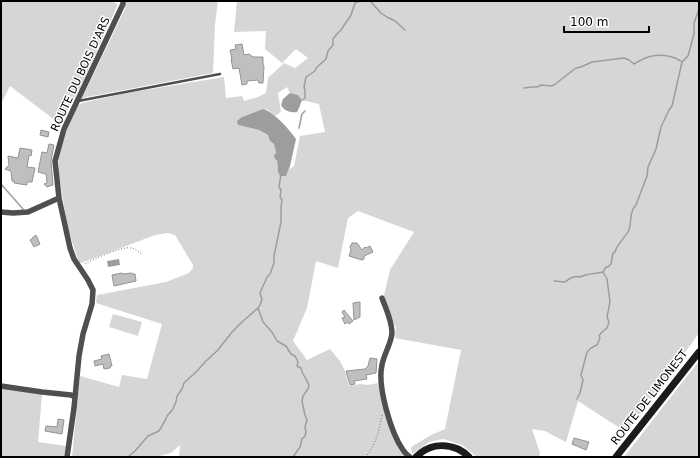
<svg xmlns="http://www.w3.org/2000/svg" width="700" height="458" viewBox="0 0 700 458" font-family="'DejaVu Sans',sans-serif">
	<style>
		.green { fill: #d6d6d6; fill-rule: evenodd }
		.water { fill: #9d9d9d }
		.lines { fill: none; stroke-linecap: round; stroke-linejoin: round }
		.stream { stroke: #9d9d9d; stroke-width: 1.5 }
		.building { fill: #bfbfbf; stroke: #939393 }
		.path { stroke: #717171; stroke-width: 1; stroke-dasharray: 1 2; stroke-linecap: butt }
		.lane { stroke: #4f4f4f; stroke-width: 2.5 }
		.street { stroke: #4f4f4f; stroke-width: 5.5 }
		.secondary { stroke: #1c1c1c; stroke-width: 7 }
		.labels { text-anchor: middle; stroke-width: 3; stroke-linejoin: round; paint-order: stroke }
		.street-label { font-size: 11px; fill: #000; stroke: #fff }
	</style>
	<rect width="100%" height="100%" fill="#fff"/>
	<path class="green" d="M1 1H110L118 4 82 84 60 124 10 86 1 104Z
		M126 1H218L215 24 213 73 82 98 125 9Z
		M237 1H699V333L671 372 626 432 578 401 566 442 545 431 532 429 540 453 539 457H477L462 445 443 439 429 442 412 454 411 447 431 435 445 429 461 350 395 338 396 327 394 324 384 295 390 270 414 232 358 211 348 218 338 268 316 261 307 308 293 341 307 360 330 349 340 361 345 371 349 386 360 384 368 385 378 383 387 422 405 457H179L180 445 171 453 156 457H72L80 376 119 387 122 375 147 379 162 324 96 303 97 295 166 282 189 273 193 268V265L175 235 168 233 155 235 84 262 79 263 68 229 59 176 58 157 61 143 77 106 82 103 127 93 224 77 226 98 242 96 244 101 258 97 266 93 268 78 284 63 295 68 308 58 296 49 282 63 265 49 266 31 234 32ZM287 87 290 93 298 95 302 100 319 104 325 132 300 136 294 166 288 170V173L278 172 277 160 274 144 270 141 268 135 259 130 238 125 242 117 263 109 268 110 275 116 281 112 278 93Z
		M113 314 142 322 138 336 109 327Z
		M699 361V457H624Z
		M1 388 42 394 38 442 66 446 64 457H1Z"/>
	<path class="water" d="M290 93 298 95 302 100 299 108 297 112C291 113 284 111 281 105L283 99Z
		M263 109C274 112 290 130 296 139L290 166 286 176H280L278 172 277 160 275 159 274 155 276 153 274 144 270 141 268 135 259 130 238 125 237 121 242 117Z
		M119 259 120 265 108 267 107 261Z"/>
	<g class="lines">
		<path class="stream" d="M370 1 381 13 387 17 395 21 405 30
			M699 1V6
			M524 88 532 87H537L541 85 551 86 554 85 576 68 581 67 592 62 624 58 629 60 634 64C639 61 646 57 652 56 662 54 674 56 682 62
			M303 100 305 98V91L304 87 306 77 315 71 316 68 326 59 328 51 333 45V39L337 34 341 30 351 15 355 3 360 1
			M299 128 302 114 305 111
			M1 184 23 209
			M554 281 565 282C569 279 574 275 580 277 587 273 595 274 603 272
			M258 308 263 322 272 332 277 341 286 346 291 354 295 356 298 362 297 366 301 368 302 372 307 381 309 385 308 389 303 396 302 401 305 415 307 420 305 427 306 432 305 436 302 439 300 447 293 457
			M577 399 580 393 583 380 581 375 587 352 591 348 597 345 600 338 599 336 601 333 607 328 609 322 607 317 610 302 607 279 603 272 606 267H608L611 264 613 253 615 252C617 244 625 238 629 230 632 221 629 212 636 205L647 176 648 167 656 149 661 127 669 110 672 106 682 62 688 56 694 34V23L699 9
			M128 457 135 451 148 436 159 431 166 419 167 416 173 409 176 402 177 396 182 389 184 383 197 371 206 361 218 350 232 332 242 322 258 308 260 305 262 299 260 293 267 277 270 274 274 263V256L281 222V207L282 200 280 197 281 190 279 187 281 174"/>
	</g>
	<path class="building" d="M242 44 244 55 249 54 253 57H263V65L264 66 263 83H259L258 80 247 81V84L242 85 239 68 233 69 231 59H232L230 50 236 49 235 45Z
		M41 130 49 132 48 137 40 135Z
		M49 144 54 145 51 161 53 185 47 187 44 184 47 183 46 174 38 172 42 152 47 153Z
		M20 148 32 150 31 156 29 155 27 167 35 168 32 182H27V185L14 183V181H12L11 171 5 169 9 165 8 156 18 158Z
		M36 235 40 244 34 247 30 240 32 239V238Z
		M352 243H357L362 250 365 247 366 248 370 246 373 252 364 256V259L362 260 349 256 351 250 350 247Z
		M122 273V274L132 273V274H135L136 281 114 286 112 275Z
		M360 302V317L354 320 353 303Z
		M344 310 353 321 349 324 348 322 345 324 342 318 345 317 342 312Z
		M109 354 112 366H110V368L104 369 103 364 95 366 94 361 102 359 101 356Z
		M370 358 377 359 376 373 366 375 367 379 354 381 355 384 350 385 346 371 365 369 368 366Z
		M58 419 64 420 62 434 45 431 46 426 57 427Z
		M574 438 589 442 586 450 572 444Z"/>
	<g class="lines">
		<path class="path" d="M85 264C94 259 122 246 131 248 135 248 139 252 142 255
			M365 457C376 446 379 430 382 415"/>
		<path class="lane" d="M78 101 220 74"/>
		<path class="street" d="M1 212 13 213 28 212 59 198
			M382 298C386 309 392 321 392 333 391 344 384 354 382 365 377 386 391 433 403 450 405 453 407 455 410 457
			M1 386 42 392 71 395 75 397
			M67 457 74 408 79 356 83 334 92 304 93 290 88 280 74 259 70 248 59 198 55 161 64 129 115 21 123 4V1"/>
		<path class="secondary" d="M416 457C428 445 443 443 458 449 462 451 466 454 469 457
			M616 457 699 352"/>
	</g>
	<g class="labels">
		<g class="street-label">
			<text transform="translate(80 74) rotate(-65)" y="4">ROUTE DU BOIS D'ARS</text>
			<text transform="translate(649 397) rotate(-52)" y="4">ROUTE DE LIMONEST</text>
		</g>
	</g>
	<rect width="700" height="458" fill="none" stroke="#000000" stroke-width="4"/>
	<path d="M564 26v6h85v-6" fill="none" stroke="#000000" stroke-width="2"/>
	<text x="570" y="26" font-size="12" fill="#000000" stroke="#ffffff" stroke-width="3" paint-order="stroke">100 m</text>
</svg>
